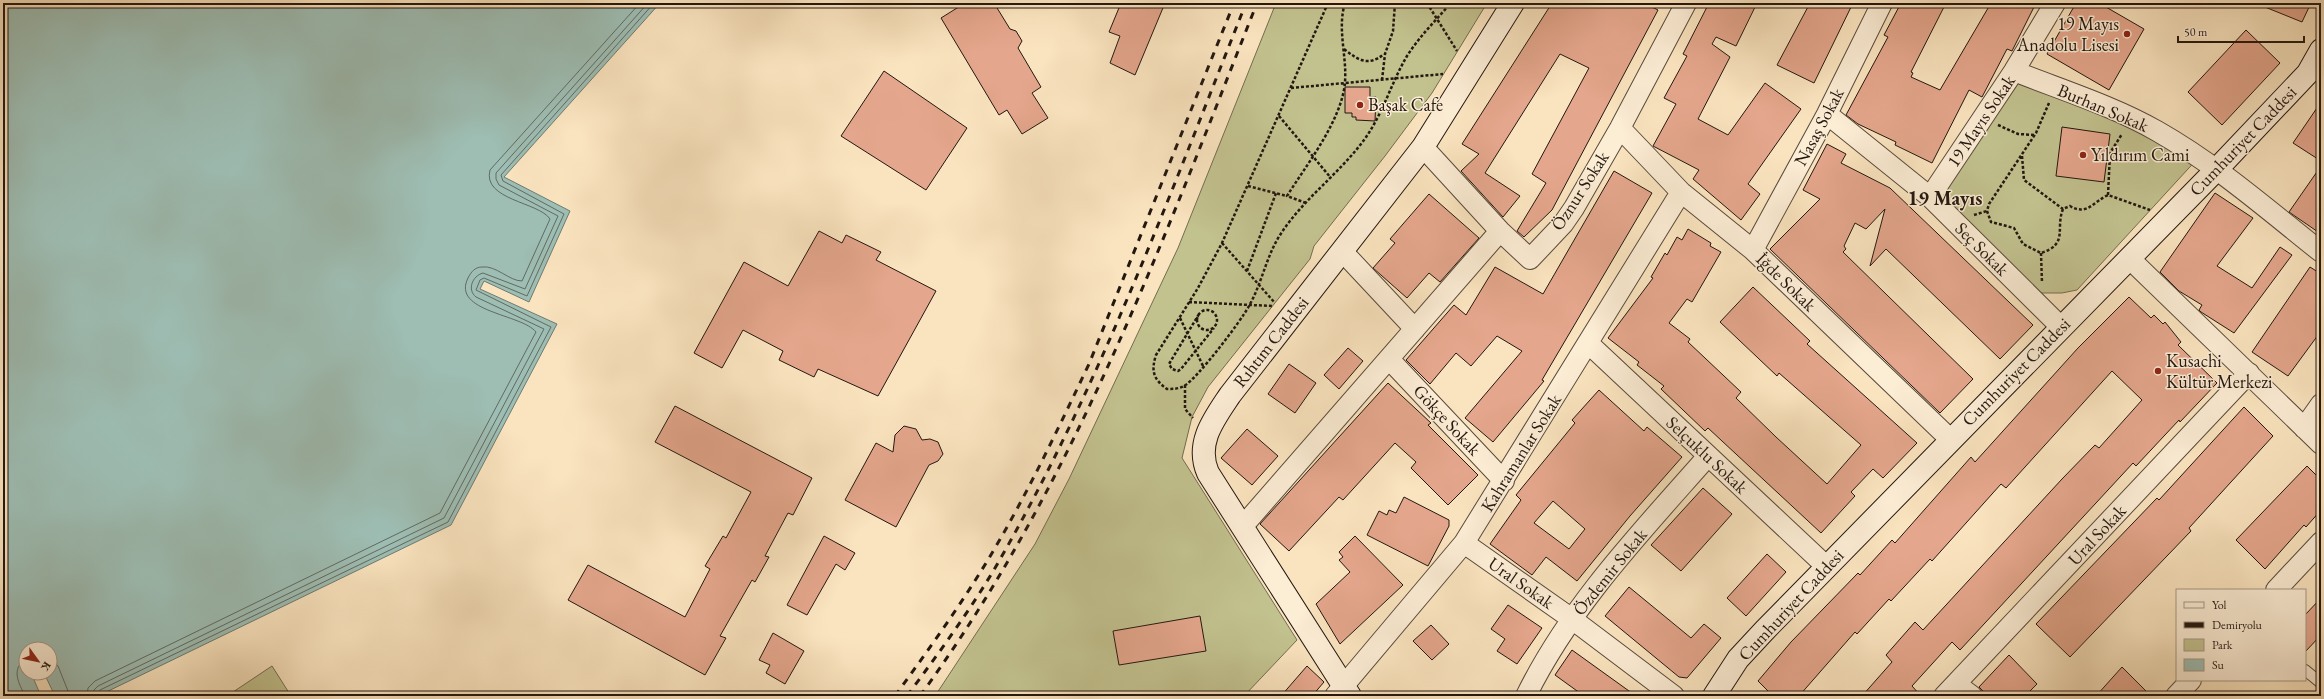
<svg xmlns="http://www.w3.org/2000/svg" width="2324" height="699" viewBox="0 0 2324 699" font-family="'EB Garamond',serif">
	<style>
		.green { fill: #c2c28f; stroke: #726c50 }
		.water { fill: #9ebeb4; stroke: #6d7b72 }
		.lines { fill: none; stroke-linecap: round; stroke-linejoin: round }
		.shore { stroke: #606a62; stroke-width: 1 }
		.building { fill: #e4a68c; stroke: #231710; fill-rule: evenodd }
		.lane-casing { stroke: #594a3c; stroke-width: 12 }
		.street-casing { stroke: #594a3c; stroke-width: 22 }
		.secondary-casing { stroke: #231710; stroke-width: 24 }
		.path { stroke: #231710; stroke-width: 2.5; stroke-dasharray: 3 2; stroke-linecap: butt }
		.lane { stroke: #fcedd5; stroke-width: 10 }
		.street { stroke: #fcedd5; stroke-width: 20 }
		.secondary { stroke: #fcedd5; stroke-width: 22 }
		.rail { stroke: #231710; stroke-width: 3; stroke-dasharray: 7 7; stroke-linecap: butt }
		.poi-dot { fill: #8f2418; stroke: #fcedd5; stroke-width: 1.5 }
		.labels { text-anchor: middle; stroke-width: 3; stroke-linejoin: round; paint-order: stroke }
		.poi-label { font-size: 18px; fill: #231710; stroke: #fcedd5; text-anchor: start }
		.street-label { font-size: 18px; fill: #231710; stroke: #fcedd5 }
		.quarter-label { font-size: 20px; font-weight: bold; fill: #231710; stroke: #fcedd5 }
	</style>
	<rect width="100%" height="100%" fill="#fae4bf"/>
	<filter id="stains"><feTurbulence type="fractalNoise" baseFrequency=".005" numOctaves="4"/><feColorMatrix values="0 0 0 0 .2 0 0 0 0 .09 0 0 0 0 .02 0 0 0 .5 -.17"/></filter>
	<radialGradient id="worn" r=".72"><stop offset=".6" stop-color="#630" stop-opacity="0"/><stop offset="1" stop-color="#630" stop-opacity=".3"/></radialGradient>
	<path class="green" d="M1276 3H1487L1432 93 1385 156 1314 246 1310 259 1208 387 1192 417 1182 458 1297 640 1244 696H935L1035 544 1069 479 1178 248Z
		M2014 71 2199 157 2077 290 2062 293H2036L1930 197Z
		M272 666 291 696H227Z"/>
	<path class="water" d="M3 3H660L504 177 570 211 529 302 484 281 480 289 557 324 451 525 98 696H55L44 673H50V649H26V673H31L41 696H3Z"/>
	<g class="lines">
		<path class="shore" d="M50 659 58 666 70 696
			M25 696C19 683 10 669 26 659
			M87 696 88 688 95 681 440 513 536 332C522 314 451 312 468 278 471 272 475 267 482 267 496 265 509 281 522 281L550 219C539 202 482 200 490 170L640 3
			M93 696 94 690 98 686 444 518 544 329 476 297C467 290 472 276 483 273L525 289 558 216 499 185 496 179V173L648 3
			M98 696 100 690 448 522 551 327 476 290 480 280 484 278 527 296 564 214 503 181 501 175 654 3"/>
	</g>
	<path class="building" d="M965 3H994L1010 29 1016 31 1022 41 1018 48 1041 87 1032 93 1048 118 1022 134 1007 110 999 115 941 18Z
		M1121 3H1165L1135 75 1110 63 1120 36 1109 32Z
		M1552 3H1644L1658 10 1552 210 1524 237 1517 231 1546 183 1532 174 1589 68 1560 54 1485 173 1520 196 1503 217 1461 171 1479 154 1462 144Z
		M1709 3H1757L1736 46 1716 37 1712 44 1730 57 1698 119 1728 135 1765 83 1801 109 1748 184 1760 194 1741 220 1693 179 1699 170 1653 146 1676 104 1664 98 1687 56 1683 54Z
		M1810 3H1853L1814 83 1777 65Z
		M1901 3H1946L1911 72 1913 73 1911 77 1940 90 1991 3H2036L2012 51 2007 49 1982 97 1969 90 1932 163 1895 145 1896 142 1858 124 1846 115 1888 37 1884 35Z
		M2076 3H2099L2144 29 2109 90 2047 54Z
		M2255 3H2311L2302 22Z
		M2246 30 2280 63 2222 125 2188 92Z
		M884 71 967 128 926 190 841 136Z
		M1345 87H1370V97H1376L1375 121 1356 120V117H1352V113H1345Z
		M2321 102V161L2293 143Z
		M2062 127 2110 134 2104 182 2056 176Z
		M1827 144 1846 154 1841 163 1890 188 2033 325 2000 359 1886 249 1870 266 1885 209 1866 229 1855 223 1844 246 1846 249 1843 252 1973 379 1940 413 1770 249 1820 199 1803 190Z
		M2321 166V234L2289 212Z
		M1614 171 1652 193 1542 380 1544 381 1493 442 1465 418 1522 351 1497 336 1471 366 1456 353 1430 384 1406 360 1454 305 1466 315 1495 267 1543 294Z
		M2215 193 2253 218 2217 266 2252 288 2280 247 2292 255 2234 333 2201 312 2199 310 2202 305 2179 291 2160 272Z
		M1429 194 1479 238 1440 282 1429 273 1407 298 1373 268 1395 243 1390 239Z
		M1688 229 1711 243 1710 246 1721 252 1692 302 1687 299 1669 323 1690 339 1688 342 1741 392 1736 398 1776 437 1827 484 1861 445 1779 373 1777 376 1720 322 1753 287 1810 341 1807 344 1917 443 1883 478 1873 469 1851 492 1855 496 1821 533 1708 428 1705 431 1661 389 1664 386 1637 365 1639 362 1608 338 1653 278 1651 277 1665 253 1667 255 1677 237 1682 240Z
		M819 231 842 243 846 235 881 252 876 260 936 291 878 396 818 369 814 377 779 360 783 351 743 330 722 368 694 353 744 262 788 286Z
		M2310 267 2321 274V331L2288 376 2252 352Z
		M2129 297 2151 318 2154 315 2163 324 2165 322 2181 342 2178 345 2217 383 2180 422 2179 420 2136 466 2133 463 1960 650 1952 642 1912 686 1921 696H1862L1892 662 1886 655 1915 622 1923 630 2062 479 2095 445 2099 448 2142 400 2112 371 2006 488 2001 484 1932 561 1930 559 1891 601 1889 599 1857 634 1855 632 1799 696H1773L1758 681 1791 642 1858 573 1860 575 1892 540 1895 543 1971 457 1975 462 2078 348Z
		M1348 348 1363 361 1339 389 1324 375Z
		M1289 364 1316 383 1295 413 1268 394Z
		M1388 383 1431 423 1428 425 1478 475 1448 505 1411 468 1416 462 1395 443 1343 500 1339 497 1289 551 1260 524Z
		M1599 390 1644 431 1647 427 1682 457 1630 516 1577 581 1546 557 1532 575 1490 544 1521 500 1516 495 1575 423 1572 420ZM1553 501 1585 529 1569 549 1534 523Z
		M675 406 812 478 793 515 788 513 765 556 769 557 755 582 752 580 720 636 726 638 705 675 568 600 588 565 685 617 710 569 705 566 723 536 726 538 751 492 655 442Z
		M2244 407 2273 436 2189 528 2191 531 2070 657 2036 624 2157 498 2159 500Z
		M904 426 916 429 922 440 930 439 938 442 943 454 938 461 929 465 896 527 845 500 876 443 893 452 895 435Z
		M1247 429 1278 456 1252 485 1221 458Z
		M2307 466 2321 480V510L2306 527 2304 525 2265 569 2236 540Z
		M1703 488 1732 514 1681 571 1651 545Z
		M1404 497 1449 520V526L1428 566 1367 535 1379 511 1387 515 1389 510 1396 513Z
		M824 536 855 553 845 570 836 564 807 615 787 605Z
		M1355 536 1403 585 1340 644 1316 604 1350 572 1339 560 1343 557 1339 552Z
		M1767 554 1786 572 1746 616 1727 598Z
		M1629 587 1691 638 1704 624 1721 638 1687 678 1679 677 1605 616Z
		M2321 598V635L2305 652V615Z
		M1508 605 1542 628 1517 664 1497 651 1505 639 1491 629Z
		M1200 616 1206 651 1119 665 1113 631Z
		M1431 625 1449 644 1432 660 1413 641Z
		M773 633 804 651 785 684 766 673 770 665 759 660Z
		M1572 650 1636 696H1584L1555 675Z
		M2009 655 2037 684 2025 696H1988L1979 687Z
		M1307 666 1324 682 1312 696H1281Z
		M2122 667 2151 696H2096Z"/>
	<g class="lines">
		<g class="lane-casing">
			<path id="lane" d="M2305 670 2321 683"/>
		</g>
		<g class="street-casing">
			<path id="street" d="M2014 71C2062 90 2113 106 2157 131 2217 165 2268 210 2321 252
				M1827 114 1930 197 2061 327
				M1620 128 1681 192 1753 250 1950 439
				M1423 147 1500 231 1530 259 1563 224 1574 208 1620 128 1686 3
				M1930 197 2014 71 2055 3
				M1753 250 1827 114 1882 3
				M1342 251 1415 329
				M2129 258 2321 444
				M1588 343 1826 566
				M1389 359 1504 481
				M2304 428 2321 404
				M1243 526 1500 231
				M1464 543 1572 619 1674 696
				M2276 590 2321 542
				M1956 684 1972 696
				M1335 696 1464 543 1681 192
				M1526 696C1570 606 1642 531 1708 456
				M1944 696 2249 373
				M2176 696 2191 680"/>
		</g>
		<g class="secondary-casing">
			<path id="secondary" d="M1350 696 1208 473C1195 443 1214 419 1230 395L1423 147 1513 3
				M1714 696 1738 659 1764 631 2217 169 2308 73 2321 50"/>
		</g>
		<path class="path" d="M1328 3 1222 243 1198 288 1156 355C1151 371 1153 379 1167 389 1173 389 1178 389 1184 386 1197 379 1241 321 1249 306 1262 283 1266 257 1280 235 1303 199 1339 174 1364 140 1383 114 1391 83 1407 56 1419 37 1436 20 1451 3
			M1427 3 1457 51
			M1344 49C1358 60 1368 67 1384 54
			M1382 80 1385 54 1393 31 1395 3
			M1291 88 1443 74
			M2049 103 2036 133 1989 204 1987 211 1991 222 2014 228 2023 244 2041 253C2069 244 2055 229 2063 209L2070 206C2087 216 2093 202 2108 195L2150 210
			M1279 116 1331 178
			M1998 125 2018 134 2035 135
			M2022 156 2024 180 2063 209
			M1248 186 1287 196
			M2108 195 2110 153 2122 134
			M1306 203 1287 196C1307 164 1342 120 1345 82 1347 56 1337 29 1345 3
			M1974 215 1987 211
			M1222 243 1275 303
			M2041 253 2042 283
			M1247 271 1276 193
			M1189 302 1272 306
			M1197 320a10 10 0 1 1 20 0a10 10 0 1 1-20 0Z
			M1199 314 1169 364 1172 369 1178 371 1181 369 1214 328
			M1180 318 1203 366
			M1185 385V409L1193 418"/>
		<use href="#lane" class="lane"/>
		<use href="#street" class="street"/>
		<use href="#secondary" class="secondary"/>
		<path class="rail" d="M895 696C926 653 958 609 986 563 1025 499 1057 431 1089 364L1234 3
			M907 696C938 654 969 612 995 568 1099 389 1170 194 1246 3
			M920 696C1074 485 1162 243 1257 3"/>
	</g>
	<g class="poi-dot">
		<circle cx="2127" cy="34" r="4"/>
		<circle cx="1360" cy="105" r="4"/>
		<circle cx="2083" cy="155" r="4"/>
		<circle cx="2158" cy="371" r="4"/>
	</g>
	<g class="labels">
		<g class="poi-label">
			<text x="2119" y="30" text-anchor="end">19 Mayıs<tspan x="2119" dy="21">Anadolu Lisesi</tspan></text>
			<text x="1368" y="111">Başak Cafe</text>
			<text x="2091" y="161">Yıldırım Cami</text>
			<text x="2166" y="367">Kusachi<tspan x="2166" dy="21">Kültür Merkezi</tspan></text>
		</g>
		<g class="street-label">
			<text transform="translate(2103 108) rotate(23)" y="6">Burhan Sokak</text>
			<text transform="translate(1981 121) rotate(-56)" y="6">19 Mayıs Sokak</text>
			<text transform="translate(1819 127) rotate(-62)" y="6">Nasaş Sokak</text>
			<text transform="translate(2243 141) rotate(-46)" y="6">Cumhuriyet Caddesi</text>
			<text transform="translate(1580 191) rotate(-57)" y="6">Öznur Sokak</text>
			<text transform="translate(1982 249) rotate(45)" y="6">Seç Sokak</text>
			<text transform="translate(1786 282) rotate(44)" y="6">İğde Sokak</text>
			<text transform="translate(1271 342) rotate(-52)" y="6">Rıhtım Caddesi</text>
			<text transform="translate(2016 372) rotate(-45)" y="6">Cumhuriyet Caddesi</text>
			<text transform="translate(1447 420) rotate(47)" y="6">Gökçe Sokak</text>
			<text transform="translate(1521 453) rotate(-58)" y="6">Kahramanlar Sokak</text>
			<text transform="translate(1707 455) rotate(43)" y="6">Selçuklu Sokak</text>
			<text transform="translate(2097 535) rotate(-47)" y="6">Ural Sokak</text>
			<text transform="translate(1610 572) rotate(-51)" y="6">Özdemir Sokak</text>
			<text transform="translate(1521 583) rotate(35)" y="6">Ural Sokak</text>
			<text transform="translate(1791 605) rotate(-47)" y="6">Cumhuriyet Caddesi</text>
		</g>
		<g class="quarter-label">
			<text x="1945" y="205">19 Mayıs</text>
		</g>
	</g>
	<rect width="2324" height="699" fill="none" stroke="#fae4bf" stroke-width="16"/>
	<rect x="4" y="4" width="2316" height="691" fill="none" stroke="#231710" stroke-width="2"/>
	<rect x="8" y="8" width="2308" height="683" fill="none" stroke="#231710"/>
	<rect x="2176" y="589" width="130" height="92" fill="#fcedd5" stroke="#a59786"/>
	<rect x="2184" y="602" width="20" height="6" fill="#fcedd5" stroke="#a59786"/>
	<text x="2212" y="609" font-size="12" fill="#231710">Yol</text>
	<rect x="2184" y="622" width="20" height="6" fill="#231710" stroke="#a59786"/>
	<text x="2212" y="629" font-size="12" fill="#231710">Demiryolu</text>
	<rect x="2184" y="639" width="20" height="12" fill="#c2c28f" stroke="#a59786"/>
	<text x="2212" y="649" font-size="12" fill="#231710">Park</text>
	<rect x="2184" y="659" width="20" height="12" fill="#9ebeb4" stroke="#a59786"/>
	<text x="2212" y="669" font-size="12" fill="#231710">Su</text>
	<g transform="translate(38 661) rotate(123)"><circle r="19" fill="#fcedd5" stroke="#a59786"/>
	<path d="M0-3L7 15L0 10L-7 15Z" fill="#8f2418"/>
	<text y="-6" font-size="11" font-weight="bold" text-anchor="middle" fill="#231710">K</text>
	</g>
	<path d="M2178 36v6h126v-6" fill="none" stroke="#231710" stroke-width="2"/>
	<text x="2184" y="36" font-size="12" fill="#231710" stroke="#fcedd5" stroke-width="3" paint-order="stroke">50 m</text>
	<rect width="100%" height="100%" filter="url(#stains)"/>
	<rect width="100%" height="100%" fill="url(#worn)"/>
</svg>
